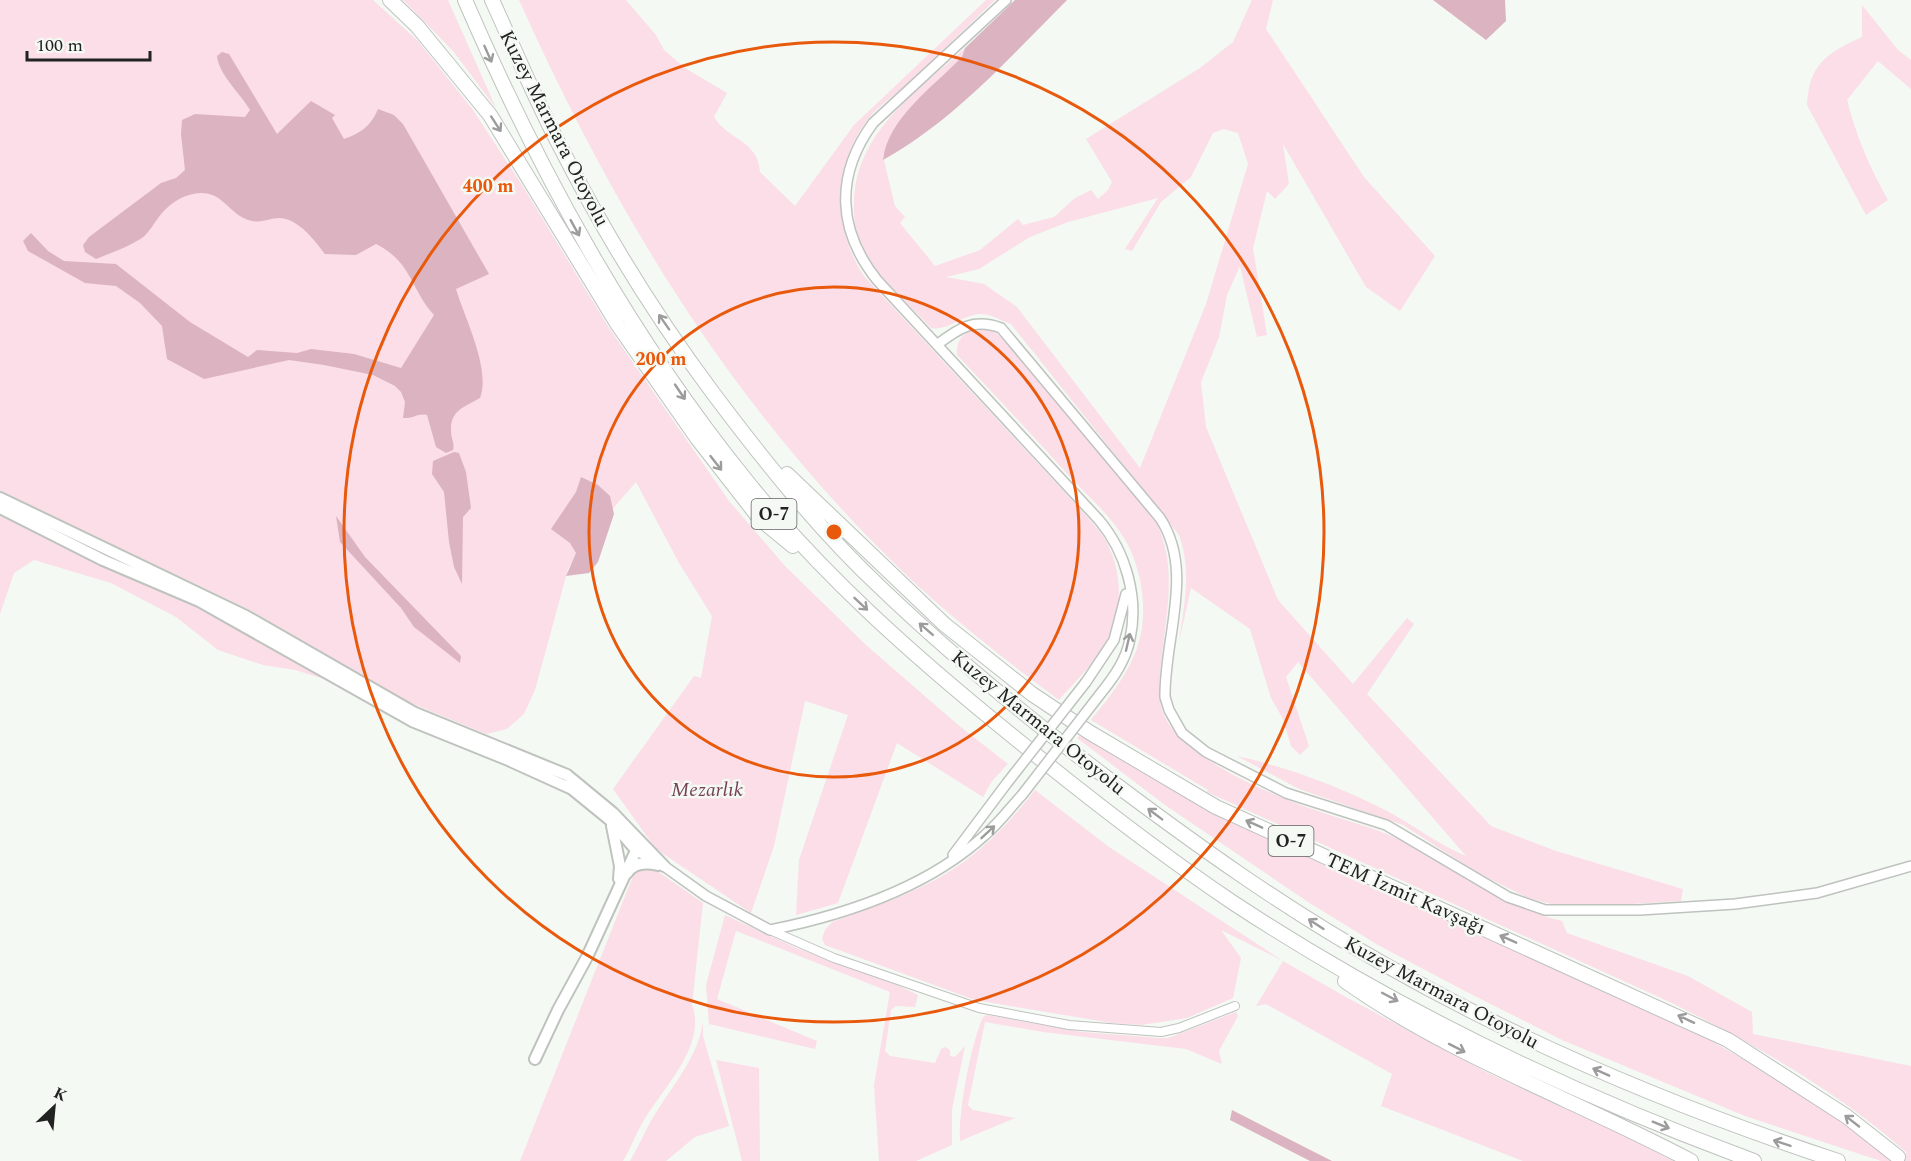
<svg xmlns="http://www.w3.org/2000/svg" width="1911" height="1161" viewBox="0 0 1911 1161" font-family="Spectral,serif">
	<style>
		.green { fill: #fbdee7; fill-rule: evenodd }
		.forest { fill: #dcb3c0 }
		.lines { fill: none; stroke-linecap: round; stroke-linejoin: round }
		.minor-casing { stroke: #bec3be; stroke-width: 10 }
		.tertiary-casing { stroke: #bec3be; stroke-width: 12 }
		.secondary-casing { stroke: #bec3be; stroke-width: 14 }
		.motorway-casing { stroke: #bec3be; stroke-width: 16 }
		.minor { stroke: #fff; stroke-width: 8 }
		.tertiary { stroke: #fff; stroke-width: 9 }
		.secondary { stroke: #fff; stroke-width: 10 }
		.motorway { stroke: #fff; stroke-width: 14 }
		.tertiary-bridge-casing { stroke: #bec3be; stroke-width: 12; stroke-linecap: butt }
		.tertiary-bridge { stroke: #fff; stroke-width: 9 }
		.oneway { stroke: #9b9c9b }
		.ring { fill: none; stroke: #e8590c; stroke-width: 3 }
		.labels { text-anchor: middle; stroke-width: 5; stroke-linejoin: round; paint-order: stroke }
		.shield { fill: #f4f9f4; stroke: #606260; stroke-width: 1.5 }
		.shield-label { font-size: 18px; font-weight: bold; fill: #212221 }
		.street-label { font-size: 20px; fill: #212221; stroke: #f4f9f4 }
		.park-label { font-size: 20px; font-style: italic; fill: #763f54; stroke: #f4f9f4 }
		.centre { fill: #e8590c; stroke: #f4f9f4; stroke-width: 3 }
		.ring-label { font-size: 18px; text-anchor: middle; font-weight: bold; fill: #e8590c; stroke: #f4f9f4; stroke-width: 5; stroke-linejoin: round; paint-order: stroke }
	</style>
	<rect width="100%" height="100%" fill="#f4f9f4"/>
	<path class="green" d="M0 0H373L418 41 473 110 522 185 609 328 729 501 785 566 866 645 957 724 1008 764 992 781 983 797 897 743 838 903 796 915 799 860 848 715 805 701 774 846 751 913 656 849 613 789 694 676 701 678 712 616 679 563 636 482 582 544 568 569 535 690 524 714 507 729 486 734 399 698 250 610 0 491Z
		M403 0H448L496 108 453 51Z
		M519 0H626L656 35 664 50 685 68 727 93 714 117C729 141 758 140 760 172L795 206 854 125 986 0H995C966 28 936 57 906 85 893 97 876 107 866 122 832 168 833 229 864 276L1082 511C1089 519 1097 527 1103 536 1123 567 1125 616 1104 647 1091 666 1074 683 1059 700 999 655 939 609 886 555 724 394 612 207 519 0Z
		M1252 0H1273L1266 29 1364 177 1435 256 1400 311 1366 287 1283 144 1289 184 1275 199 1267 191 1253 248 1267 335 1257 337 1240 266 1227 295 1219 337 1201 382 1206 427 1278 600 1353 684 1407 618 1414 624 1367 694 1491 826 1556 851 1683 889 1681 901 1579 907 1555 905 1528 898 1478 873 1403 825 1299 789 1237 756C1290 768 1341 787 1389 812 1415 826 1439 845 1466 856L1298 662 1286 677 1309 746 1300 755 1291 746 1283 719 1271 698 1250 629 1191 588 1179 642C1184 606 1192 571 1179 535L1011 324C1000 320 990 313 978 314 961 316 948 331 931 328 913 308 879 278 867 256 857 240 853 222 854 203 855 132 917 92 965 48L962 57 902 120 883 156 895 206 905 217 900 223 935 266 980 250 1018 219 1023 225 1054 217 1075 198 1091 190 1098 199 1108 190 1112 182 1086 139 1200 68 1233 42ZM1224 129 1238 133 1248 164 1206 304 1140 468 1017 307 984 284 946 277 979 269 1030 237 1068 222 1158 198 1125 249 1132 251 1161 202 1191 177 1213 133Z
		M1862 5 1898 50 1911 60V89L1878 61 1847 100C1856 136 1870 168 1888 200L1866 215 1807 105C1809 64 1827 53 1862 37Z
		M984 329 995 332 1006 342 1156 522C1177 565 1167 609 1162 655 1160 673 1157 692 1162 710 1177 757 1274 796 1318 811 1346 821 1374 827 1400 840 1455 867 1501 907 1562 921L1567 933 1688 976 1752 1012 1753 1034 1911 1066V1161H1881L1745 1116 1562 1040 1463 990 1378 945 1308 902 1165 805 1077 738 1080 735 1155 780 1254 832 1694 1031 1797 1090 1891 1159 1907 1153C1838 1091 1755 1045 1672 1003L1207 792 1208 790 1091 720C1111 695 1132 670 1140 638 1147 609 1142 576 1130 549 1118 523 1092 500 1072 479 1034 437 996 396 957 355 956 336 967 330 984 329Z
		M0 511 199 601 334 682 295 670 263 665 218 650 176 617 111 583 34 560 14 573 0 614Z
		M1035 790 1109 847 1283 961 1344 996 1488 1073 1624 1135 1673 1161H1523L1381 1106 1392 1074 1266 1004 1256 1006 1283 961 1221 930 1241 958 1233 998 1187 1018 1141 1025 1112 1023 975 1000 825 945 822 939 825 930 832 922C927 889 972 871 1035 790Z
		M648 867 656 870 703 903 692 1005C707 1045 664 1087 644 1120 636 1133 631 1148 623 1161H520L629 886 634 874Z
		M725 915 799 949 889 981 918 995 915 1007 896 1006 891 1010 885 1051 890 1056 935 1063 941 1049 945 1047 950 1050V1056L955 1057 965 1046 952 1109V1145L916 1161H879L874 1085 890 992 736 931 717 999 817 1041 815 1049 709 1024 706 985Z
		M1236 1012 1238 1016 1219 1051 1222 1064 1186 1049 1043 1032 985 1022 968 1105 973 1110 1015 1118 960 1141C958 1112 971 1044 983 1017L987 1015 1083 1032 1159 1038H1168Z
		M703 1021V1036L729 1126 695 1137 666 1161H630C639 1146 645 1130 654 1116 672 1086 699 1056 703 1021Z
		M716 1060 759 1068 760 1161H742Z"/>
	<path class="forest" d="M1015 0H1067C1009 58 955 120 883 160 887 119 935 85 962 57L965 48Z
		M1433 0H1505L1506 21 1486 40Z
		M222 52 229 54 277 134 311 101 335 115 332 118 344 139C361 133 371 126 378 109L394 115 403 124 489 274 456 289C465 319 491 369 480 398 465 407 450 410 451 431 451 439 455 443 453 450L446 453 436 447 427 415C418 413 413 419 403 418L405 402 401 392 395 386 373 375 324 365 289 360 204 379 167 359 162 326 140 303 116 286 85 283 28 251 23 241 31 233 48 251 64 261 116 264 190 322 248 357 257 350 297 353 311 349 354 354 401 368 434 315C411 290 412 262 376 244L356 255 325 254C315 241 299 219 280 218 269 218 262 224 248 220 234 215 227 203 215 196 196 187 174 199 162 213 155 221 150 232 142 238 128 247 111 253 96 259L85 252 83 245 89 237 161 183 176 178 185 170 181 134 182 120 195 114 245 117 250 110C240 93 219 75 217 56Z
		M454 452 459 453 466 472 471 508 463 517 462 584 454 567 449 542 444 492 432 474 433 461Z
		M581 477 598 485 610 496 614 514 598 562 589 573 566 576 576 553 570 543 551 529 576 492Z
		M336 516 365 557 461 656 460 663 414 627 401 608 340 542Z
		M1232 1110 1332 1161H1310L1230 1120Z"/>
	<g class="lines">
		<g class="minor-casing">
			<path id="minor" d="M770 930 834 958 979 1008 1069 1025 1161 1032 1179 1028 1235 1006"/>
		</g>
		<g class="tertiary-casing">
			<path id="tertiary" d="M1006 0 873 123C835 175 837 230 877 280L1099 520C1126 552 1139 598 1130 639 1126 660 1114 677 1101 693
				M938 344C959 328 974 318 1001 328L1160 518C1195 571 1164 638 1165 697L1169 710 1182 733 1206 752 1286 793 1386 825 1508 897 1545 910H1640L1735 904 1817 893 1911 866
				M1086 682 1114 640 1126 594
				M953 855 1007 783
				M664 866 706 896 770 930C845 915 927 888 985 835 999 823 1010 808 1022 795"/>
		</g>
		<g class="secondary-casing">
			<path id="secondary" d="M0 498 246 616 415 713 567 775 613 813 664 866
				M0 508 103 560 199 601 412 721 506 759 572 789 610 820 636 850 654 860
				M612 826 620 866 619 879
				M627 873C634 862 646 862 658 865
				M535 1059 558 1010 587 957 639 844"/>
		</g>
		<g class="motorway-casing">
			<path id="motorway" d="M390 0 417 26 490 115 618 325 697 438 760 519 793 546
				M465 0C539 171 628 334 745 479 822 575 915 657 1010 734 1082 793 1155 850 1232 902 1395 1009 1571 1094 1754 1161
				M492 0C515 50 536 102 562 150 605 234 656 317 713 393 764 461 819 530 881 588 952 656 1029 719 1107 778 1195 844 1285 909 1382 963 1526 1045 1680 1109 1838 1161
				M787 474 944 624 1032 694 1089 732 1216 807 1728 1040 1846 1116 1898 1157
				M1345 981C1451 1056 1576 1100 1691 1161"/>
		</g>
		<use href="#minor" class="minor"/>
		<use href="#tertiary" class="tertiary"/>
		<use href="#secondary" class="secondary"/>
		<use href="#motorway" class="motorway"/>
		<g class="tertiary-bridge-casing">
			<path id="tertiary-bridge" d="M1007 783 1086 682
				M1022 795 1101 693"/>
		</g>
		<use href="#tertiary-bridge" class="tertiary-bridge"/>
	</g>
	<defs><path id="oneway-shaft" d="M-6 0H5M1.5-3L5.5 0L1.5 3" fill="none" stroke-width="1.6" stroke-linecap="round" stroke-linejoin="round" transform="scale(1.5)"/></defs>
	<g class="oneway">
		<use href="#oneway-shaft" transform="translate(488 54) rotate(66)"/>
		<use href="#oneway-shaft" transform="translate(496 124) rotate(57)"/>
		<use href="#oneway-shaft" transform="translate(575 228) rotate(61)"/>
		<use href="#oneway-shaft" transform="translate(664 322) rotate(-125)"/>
		<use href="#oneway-shaft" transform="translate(680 392) rotate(56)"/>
		<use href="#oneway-shaft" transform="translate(716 463) rotate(52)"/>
		<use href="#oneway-shaft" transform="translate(861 604) rotate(43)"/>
		<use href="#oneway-shaft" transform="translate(926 629) rotate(-139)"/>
		<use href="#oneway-shaft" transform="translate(1128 642) rotate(-77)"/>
		<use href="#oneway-shaft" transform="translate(1155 814) rotate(-143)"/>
		<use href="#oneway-shaft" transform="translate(1254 824) rotate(-156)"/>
		<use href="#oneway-shaft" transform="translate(988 832) rotate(-43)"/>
		<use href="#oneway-shaft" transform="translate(1316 924) rotate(-147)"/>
		<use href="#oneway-shaft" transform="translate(1508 939) rotate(-156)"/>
		<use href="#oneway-shaft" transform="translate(1390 997) rotate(28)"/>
		<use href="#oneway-shaft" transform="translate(1686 1019) rotate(-155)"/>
		<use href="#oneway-shaft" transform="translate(1457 1048) rotate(27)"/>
		<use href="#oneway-shaft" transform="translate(1601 1072) rotate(-156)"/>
		<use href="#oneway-shaft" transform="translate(1852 1121) rotate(-142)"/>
		<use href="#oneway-shaft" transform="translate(1661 1125) rotate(22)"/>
		<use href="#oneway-shaft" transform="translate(1782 1143) rotate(-162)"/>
	</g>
	<g class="ring">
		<circle cx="834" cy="532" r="245"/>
		<circle cx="834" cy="532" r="490"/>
	</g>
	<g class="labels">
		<g class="shield">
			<rect x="751.5" y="499" width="45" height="30" rx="4.5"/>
			<rect x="1268.5" y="826" width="45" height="30" rx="4.5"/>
		</g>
		<g class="shield-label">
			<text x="774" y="520">O-7</text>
			<text x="1291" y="847">O-7</text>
		</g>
		<g class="street-label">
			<text transform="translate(555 128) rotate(63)" y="7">Kuzey Marmara Otoyolu</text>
			<text transform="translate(1039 722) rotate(39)" y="7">Kuzey Marmara Otoyolu</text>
			<text transform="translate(1406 893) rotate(24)" y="7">TEM İzmit Kavşağı</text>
			<text transform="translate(1442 992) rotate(28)" y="7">Kuzey Marmara Otoyolu</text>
		</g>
		<g class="park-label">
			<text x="707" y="796">Mezarlık</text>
		</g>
	</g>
	<circle cx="834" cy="532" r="9" class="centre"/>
	<g class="ring-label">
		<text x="488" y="192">400 m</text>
		<text x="661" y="365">200 m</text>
	</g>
	<g transform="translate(54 1107) rotate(26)" stroke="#f4f9f4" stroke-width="4.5" paint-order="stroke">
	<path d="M0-4.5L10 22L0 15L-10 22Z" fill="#212221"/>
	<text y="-9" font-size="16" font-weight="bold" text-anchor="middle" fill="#212221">K</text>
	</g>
	<path d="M27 51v9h123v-9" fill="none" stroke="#212221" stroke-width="3"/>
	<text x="36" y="51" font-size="18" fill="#212221" stroke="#f4f9f4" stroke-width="4.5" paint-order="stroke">100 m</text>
</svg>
